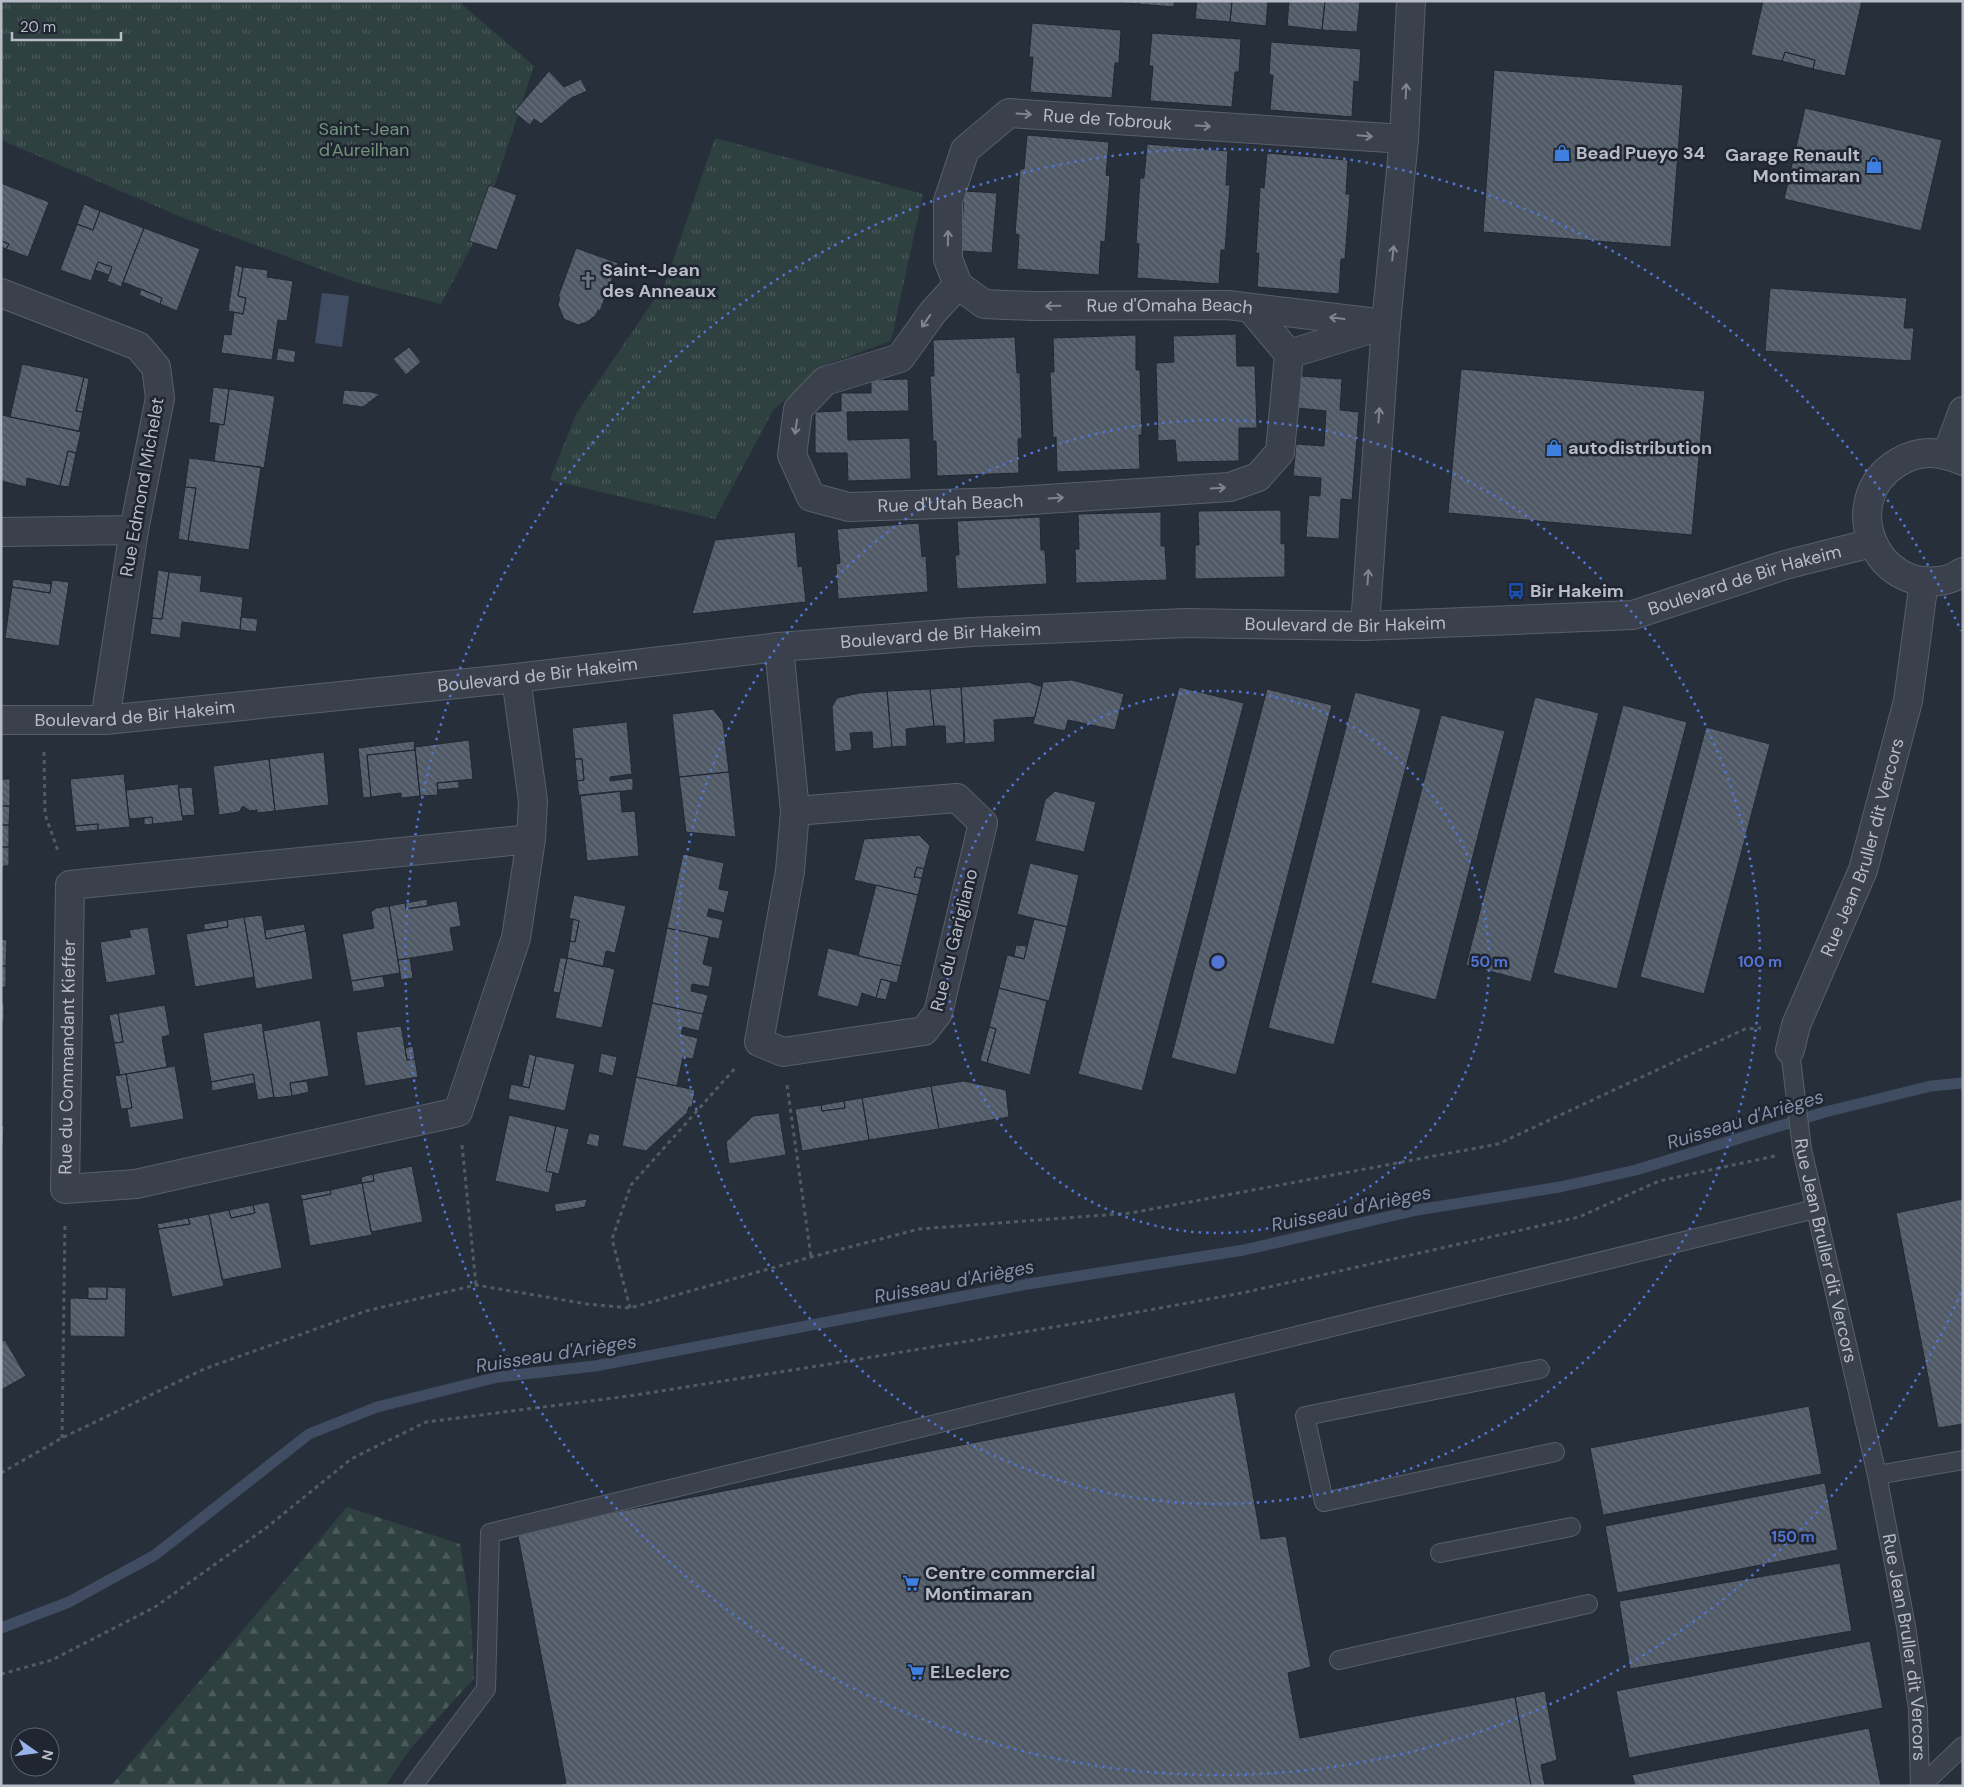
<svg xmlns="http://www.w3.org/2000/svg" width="1964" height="1787" viewBox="0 0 1964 1787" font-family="'DM Sans',sans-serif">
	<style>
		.grass { fill: url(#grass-tufts) }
		.forest { fill: url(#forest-firs) }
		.water { fill: #404c62 }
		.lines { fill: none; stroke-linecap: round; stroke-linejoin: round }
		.stream { stroke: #404c62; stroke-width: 11 }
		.building { fill: url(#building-back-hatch); stroke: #222833 }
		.service-casing { stroke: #595f6a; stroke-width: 20 }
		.minor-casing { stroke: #595f6a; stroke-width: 30 }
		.path { stroke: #4e5d60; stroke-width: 3; stroke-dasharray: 4 4; stroke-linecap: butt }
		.service { stroke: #3b414c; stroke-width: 18 }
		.minor { stroke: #3b414c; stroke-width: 28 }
		.oneway { stroke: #7f8590 }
		.ring { fill: none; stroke: #5374d2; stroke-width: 2.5; stroke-dasharray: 2.5 5 }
		.labels { text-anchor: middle; stroke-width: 5; stroke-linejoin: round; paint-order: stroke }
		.street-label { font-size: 18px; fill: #b7bcc7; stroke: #202631 }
		.park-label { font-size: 18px; fill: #71947b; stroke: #202631 }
		.poi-label { font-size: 18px; font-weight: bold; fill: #b7bcc7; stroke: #202631; text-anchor: start }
		.water-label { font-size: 19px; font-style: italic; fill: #8391aa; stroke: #202631 }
		.centre { fill: #5374d2; stroke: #202631; stroke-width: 2.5 }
		.ring-label { font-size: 15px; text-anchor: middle; font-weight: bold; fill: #5374d2; stroke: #202631; stroke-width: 5; stroke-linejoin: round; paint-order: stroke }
	</style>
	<defs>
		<pattern id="grass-tufts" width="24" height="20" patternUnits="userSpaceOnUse" patternTransform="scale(1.25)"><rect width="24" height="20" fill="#2f4041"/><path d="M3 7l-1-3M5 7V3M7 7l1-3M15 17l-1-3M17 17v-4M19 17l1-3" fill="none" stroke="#4b5a5b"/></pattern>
		<pattern id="forest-firs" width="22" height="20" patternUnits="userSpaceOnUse" patternTransform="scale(1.25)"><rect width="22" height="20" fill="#2f4041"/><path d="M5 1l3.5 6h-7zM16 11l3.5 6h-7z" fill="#4b5a5b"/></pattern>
		<pattern id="building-back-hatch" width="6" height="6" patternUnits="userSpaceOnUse" patternTransform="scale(1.25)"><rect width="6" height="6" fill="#505966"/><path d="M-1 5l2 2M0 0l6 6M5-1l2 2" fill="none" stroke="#676f7a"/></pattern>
	</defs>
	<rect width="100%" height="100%" fill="#272f3b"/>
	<path class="grass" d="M1 1H458L534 66 480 230 441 304 355 282 191 221 1 140Z
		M715 138 923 194 891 341 825 365 774 409 715 519 550 480 576 414 665 284Z"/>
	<path class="forest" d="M347 1507 460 1544 470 1605 474 1678 411 1748 385 1786H111Z"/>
	<path class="water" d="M322 293 349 296 342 347 315 343Z"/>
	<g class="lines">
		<path class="stream" d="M1 1628 69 1602 155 1555 309 1434 377 1407 498 1377 595 1366 1028 1284 1244 1250 1417 1210 1560 1187 1636 1170 1825 1112 1931 1086 1963 1083"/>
	</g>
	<path class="building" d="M1104 1H1139L1138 4Z
		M1139 1H1174V7L1138 4Z
		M1197 1H1232L1230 22 1195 19Z
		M1232 1H1268L1266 26 1230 22Z
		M1289 1H1325L1322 30 1287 26Z
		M1325 1H1360L1357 32 1322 30Z
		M1763 1H1862L1845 76 1813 69 1815 60 1785 52 1782 61 1751 55Z
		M1032 23 1121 30 1119 63H1115L1112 98 1030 92 1033 57H1029Z
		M1152 33 1241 39 1239 72H1235L1232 107 1150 101 1153 66H1149Z
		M1271 42 1361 49 1359 82 1354 81 1352 117 1270 110 1273 75H1269Z
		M1785 52 1815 60 1813 69 1782 61Z
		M1494 70 1683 85 1671 247 1483 232Z
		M549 71 564 87 581 79 587 91 571 98 541 124 534 119 530 125 514 112Z
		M1805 108 1942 140 1921 231 1784 199Z
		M1027 135 1109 142 1106 175 1110 176 1105 242 1101 241 1099 275 1017 269 1019 235 1015 234 1020 169H1024Z
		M1147 144 1228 151 1226 185H1230L1225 250H1221L1219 284 1137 278 1139 244 1136 243 1140 178H1144Z
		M1267 153 1348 160 1346 194H1350L1345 259H1341L1339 294 1257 287 1259 253H1256L1260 187 1264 188Z
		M1 183 49 202 28 257 6 249 9 244 1 241Z
		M489 185 517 195 497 250 469 241Z
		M964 191 997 193 992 253 961 251Z
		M84 204 100 211 93 230 77 224Z
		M100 211 144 228 121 287 107 281 112 267 98 262 91 281 60 270 77 224 93 230Z
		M144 228 200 249 177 311 160 304 162 298 123 282Z
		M1 241 9 244 6 249 1 247Z
		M576 248 618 263 600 311 598 310 596 315 587 322 578 325 564 319 558 305 560 297H558Z
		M98 262 112 267 109 275 95 270Z
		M235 265 243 267 238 296 246 298 243 314 228 311Z
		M243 267 268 270 267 277 293 281 287 321 278 320 272 360 221 353 224 334 231 335 234 312 243 314 246 298 238 296Z
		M1770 288 1907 298 1904 328H1914L1911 361 1765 351Z
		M141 289 162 298 160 304 139 295Z
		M1236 334 1237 366H1255L1257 428H1239V461L1177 462 1175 440 1158 441 1156 363 1174 362 1173 336Z
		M1136 335V370H1140L1142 435H1139L1140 469 1057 472 1056 437 1053 438 1050 372H1054L1053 338Z
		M1015 337 1017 373H1020L1022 438 1018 439 1019 473 937 476 936 441H933L930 376H934L933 340Z
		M409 347 421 362 406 375 393 359Z
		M278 348 296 351 294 363 276 360Z
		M22 364 84 377 76 411 83 412 79 431 10 417Z
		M1461 369 1705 391 1692 535 1448 513Z
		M1301 376 1342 379 1340 410 1359 412 1352 500 1341 499 1339 539 1306 537 1309 495 1320 496 1321 478 1293 476 1296 444 1324 446 1326 411 1298 408Z
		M84 377 89 379 83 412 76 411Z
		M908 379 909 411 847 412 848 440 910 438 911 479 848 481 847 453H815V412L841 411V393H871V380Z
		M213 387 229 389 224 425 209 422Z
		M229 389 275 396 264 468 214 461 219 424 224 425Z
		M344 390 371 392 380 394 363 407 342 404Z
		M2 415 81 432 76 453 68 451 60 486 27 478 26 487 1 481Z
		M68 451 76 453 69 487 60 486Z
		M189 458 261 467 249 550 188 541 196 488 185 487Z
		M185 487 196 488 188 541 178 539Z
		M1281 510V544L1285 543V577L1195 579V545H1199L1198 511Z
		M1161 512V546H1165L1167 580 1076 583 1075 549H1079L1078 514Z
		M1040 517 1041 550H1045L1047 584 957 589 955 555H959L957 521Z
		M919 523 922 557 926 556 928 592 838 599 836 564 840 563 837 529Z
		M795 532 798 567 802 566 806 602 692 614 715 540Z
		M158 570 169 572 162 619 152 618Z
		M169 572 202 576 200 591 243 597 240 630 182 622 180 638 150 634 152 618 162 619Z
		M13 579 51 584 50 593 12 587Z
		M52 580 69 582 59 646 5 638 12 587 50 593Z
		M241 617 258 619 256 632 240 630Z
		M1072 680 1124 694 1115 730 1068 720 1065 731 1033 724 1043 682Z
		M1029 682 1042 687 1035 717 994 720 995 742 964 744 961 687Z
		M961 687 965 742 946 744 945 726H934L930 689Z
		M1179 687 1244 703 1142 1091 1078 1074Z
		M930 689 934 726 906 729 907 746 892 747 887 691Z
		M1267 689 1332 705 1236 1075 1171 1058Z
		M887 691 892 747 873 749 872 732 850 733 852 750 835 752 832 707 837 698 859 693Z
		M1355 692 1421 709 1334 1045 1268 1028Z
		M1535 697 1599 713 1531 982 1466 965Z
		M1623 705 1687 722 1617 989 1553 973Z
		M713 709 723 722 729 772 679 777 672 714Z
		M1441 715 1505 731 1436 1000 1371 983Z
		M627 722 632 774 610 777V781L633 778V790L579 796 577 781 584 780 582 759H575L572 728Z
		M1706 727 1770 744 1704 994 1640 977Z
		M469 740 473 779 437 783 438 795 420 796 415 747Z
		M414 741 415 750 367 755 371 797 363 798 358 748Z
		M415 750 420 796 401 798V793L371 797 367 755Z
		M324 752 329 805 275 811 269 759Z
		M269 759 275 811 257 813V810L250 811 243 806 239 812 219 815 213 766Z
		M575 759H582L584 780 577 781Z
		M729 772 736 837 686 832 679 777Z
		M124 774 130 827 98 830V824L75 826 70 779Z
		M1 779H10V806H1Z
		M459 781V788L438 790 437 783Z
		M178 784 183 821 153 824 152 817 129 819 126 790Z
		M192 787 195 815 182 816 178 788Z
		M620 791 622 812 635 811 639 856 587 861 580 795Z
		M1055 791 1096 802 1084 852 1035 841 1045 800Z
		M1 806H10L9 825H1Z
		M152 817 153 824 144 825V818Z
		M98 824V830L76 832 75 826Z
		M1 825H9V847H1Z
		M919 835 930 846 924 869 917 867 914 877 922 878 918 895 854 880 864 839Z
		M1 847H9V866H3L2 910Z
		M683 854 724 863 719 889 729 891 724 913 709 909 707 916 723 920 719 939 667 928Z
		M1030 863 1079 875 1067 927 1017 914Z
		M917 867 924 869 922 878 914 877Z
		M876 885 918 895 901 966 858 956Z
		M574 895 626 906 615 953 606 951 603 967 567 958 570 941 575 942 579 921 569 918Z
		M427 899 428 906 406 909 405 903Z
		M457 901 461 926 450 928 454 951 398 960 389 906 405 903 406 909Z
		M389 906 400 973 351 981 342 934 374 928 371 912 376 908Z
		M262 915 266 939 306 931 313 979 256 989 244 917Z
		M244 917 254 977 195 987 186 934 228 927 227 920Z
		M573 919 579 921 575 942 570 941Z
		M1034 919 1067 927 1049 1001 999 988 1007 955 1024 959Z
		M227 920 228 927 204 930V924Z
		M304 924 306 931 266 939 265 930Z
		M148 927 156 975 106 983 100 942 131 937 129 930Z
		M667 928 709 937 703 964 713 967 709 987 692 984 691 991 708 995 703 1014 652 1003Z
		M1 939 7 940 6 966H1Z
		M1016 945 1027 946 1024 959 1014 956Z
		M828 948 901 966 897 983 881 979 876 998 862 993 858 1007 817 996Z
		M410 958 413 978 401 980 398 960Z
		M560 958H567L560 993 553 992Z
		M567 958 615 969 602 1028 555 1018Z
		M1 966H6V987H1Z
		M383 976 385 987 353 992 351 981Z
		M881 979 891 982 886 1000 876 998Z
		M999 988 1047 1001 1030 1075 987 1063 996 1029 989 1027Z
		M1 1003H4V1022H1Z
		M652 1003 703 1014 699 1031 683 1027 681 1034 698 1038 693 1059 683 1057 677 1086 636 1077Z
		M165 1005 170 1035 162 1037 167 1067 120 1075 114 1043 123 1042 118 1013Z
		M118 1013 123 1042 114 1043 109 1015Z
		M320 1020 329 1076 290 1083 292 1096 274 1098 263 1031Z
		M262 1023 274 1097 258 1100 253 1074 211 1082 203 1033Z
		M401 1026 407 1060 415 1059 418 1077 365 1086 356 1032Z
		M989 1027 996 1029 987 1063 980 1061Z
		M413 1046 415 1059 407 1060 405 1048Z
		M601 1053 617 1057 613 1076 598 1072Z
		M529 1054 536 1056 529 1088 522 1086Z
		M536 1056 575 1064 565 1111 508 1099 511 1084 529 1088Z
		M175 1066 184 1119 130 1128 127 1109 132 1108 126 1074Z
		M126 1074 132 1108 121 1109 115 1076Z
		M253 1074 255 1083 212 1091 211 1082Z
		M636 1077 695 1090 692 1107H689L687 1113 646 1151 622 1146Z
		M307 1081 309 1092 292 1096 290 1083Z
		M964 1081 1006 1090 1009 1117 939 1129 931 1086Z
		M931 1086 939 1129 869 1140 862 1098Z
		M862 1098 869 1140 802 1151 795 1109 821 1105 822 1111 845 1108 844 1101Z
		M844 1101 845 1108 822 1111 821 1105Z
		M779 1113 786 1155 729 1164 726 1142 753 1116Z
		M509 1115 556 1126 546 1171 553 1173 549 1193 495 1181Z
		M1 1126H4L2 1158H1Z
		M556 1126 569 1129 559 1174 546 1171Z
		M589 1133 600 1135 598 1147 586 1144Z
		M412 1166 423 1222 371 1232 362 1183 374 1181 373 1174Z
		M373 1174 374 1181 362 1183 361 1177Z
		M362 1183 372 1235 310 1246 302 1200 331 1194 330 1190Z
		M330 1190 331 1194 302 1200 300 1195Z
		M587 1199 585 1207 556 1212 554 1204Z
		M1963 1199V1424L1938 1428 1896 1213Z
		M269 1202 282 1268 222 1280 209 1214 229 1210 231 1218 255 1213 253 1205Z
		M253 1205 255 1213 231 1218 229 1210Z
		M209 1214 224 1286 172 1297 158 1229 190 1224 188 1218Z
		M188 1218 190 1224 158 1229 157 1224Z
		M88 1287H107V1299H88Z
		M107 1287 126 1288 125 1337 70 1336V1298L107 1299Z
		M5 1340 26 1376 1 1390V1342Z
		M1235 1392 1261 1539 1286 1536 1311 1667 1288 1673 1300 1738 1515 1697 1531 1786H554L566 1783 517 1531Z
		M1809 1406 1822 1474 1603 1515 1590 1448Z
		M1825 1483 1838 1550 1617 1593 1605 1526Z
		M1840 1563 1852 1631 1630 1669 1619 1601Z
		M1870 1641 1883 1708 1629 1758 1616 1691Z
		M1545 1691 1557 1760 1541 1765 1545 1786H1531L1515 1697Z
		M1869 1728 1881 1786H1635L1632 1775Z"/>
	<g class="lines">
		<g class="service-casing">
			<g id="service">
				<path id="s1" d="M1790 1050 1802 1149 1877 1475 1906 1626 1918 1709 1920 1786"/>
				<path d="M1540 1369 1305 1416 1324 1502 1555 1452"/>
				<path d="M1877 1475 1963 1460"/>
				<path d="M1440 1553 1571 1527"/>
				<path d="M1339 1660 1588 1604"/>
				<path d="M413 1786 486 1689 490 1533 1815 1209"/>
				<path d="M1921 1786 1963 1746"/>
			</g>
		</g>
		<g class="minor-casing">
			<g id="minor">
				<path id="s2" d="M958 285 933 312 900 358 825 381 798 409 792 455 811 497 849 507 1001 502 1230 487 1258 477 1280 452 1289 354 1250 308"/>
				<path id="s3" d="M958 285 948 259V201L965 150 1009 113 1404 139"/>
				<path id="s4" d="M958 285 984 304 1033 306 1228 305 1386 324"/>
				<path d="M1 293 138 346 156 367 160 398 134 530 105 720"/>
				<path d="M1289 354 1377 327"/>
				<path d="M1947 454 1963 411"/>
				<path d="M1963 461C1940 451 1919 449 1897 463 1837 500 1875 595 1945 580 1951 579 1957 575 1963 572"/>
				<path d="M1 532 134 530"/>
				<path d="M1365 626 1386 324 1404 139 1411 1"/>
				<path d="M779 647 795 811 957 798 983 823 938 1013 924 1031 783 1052 759 1042 790 871 795 811"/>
				<path id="s5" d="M516 678 533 801 531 839 516 938 458 1112 136 1184 65 1189 70 885 531 839"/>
				<path id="s6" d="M1 720H105L516 678 779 647 972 632 1186 623 1365 626 1633 615 1785 565 1872 543"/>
				<path id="s7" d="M1790 1050 1796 1025 1863 870 1908 701 1924 581"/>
			</g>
		</g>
		<path class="path" d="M44 752 45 814 59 854
			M787 1085 811 1257
			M462 1145 476 1285
			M630 1308 612 1239 631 1185 737 1066
			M62 1438 65 1222
			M1 1473 62 1438 204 1369 366 1311 476 1285 587 1304 630 1308 811 1257 919 1229 1131 1213 1498 1144 1745 1029 1761 1028
			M1 1674 52 1660 155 1607 266 1528 351 1459 426 1422 629 1396 799 1369 1084 1322 1242 1293 1579 1217 1659 1181 1775 1156"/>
		<use href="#service" class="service"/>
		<use href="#minor" class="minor"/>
	</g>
	<defs><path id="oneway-shaft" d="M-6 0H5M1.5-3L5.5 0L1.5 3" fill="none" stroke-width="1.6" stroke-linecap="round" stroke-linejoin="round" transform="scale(1.25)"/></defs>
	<g class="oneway">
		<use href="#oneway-shaft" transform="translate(1406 91) rotate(-87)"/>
		<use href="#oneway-shaft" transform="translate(1024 114) rotate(4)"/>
		<use href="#oneway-shaft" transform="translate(1203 126) rotate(3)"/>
		<use href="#oneway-shaft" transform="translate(1365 136) rotate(5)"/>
		<use href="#oneway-shaft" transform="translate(948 238) rotate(-89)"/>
		<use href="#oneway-shaft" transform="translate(1393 253) rotate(-84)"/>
		<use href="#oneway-shaft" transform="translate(1053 306) rotate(179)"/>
		<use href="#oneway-shaft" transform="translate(1337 318) rotate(-173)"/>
		<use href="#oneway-shaft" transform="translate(926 321) rotate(125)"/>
		<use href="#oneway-shaft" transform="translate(1379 415) rotate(-86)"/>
		<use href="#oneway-shaft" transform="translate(796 427) rotate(98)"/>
		<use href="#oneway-shaft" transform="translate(1218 488) rotate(-3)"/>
		<use href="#oneway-shaft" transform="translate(1056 498) rotate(-4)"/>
		<use href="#oneway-shaft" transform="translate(1368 577) rotate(-86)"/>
	</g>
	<g class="ring">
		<circle cx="1218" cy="962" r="271"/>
		<circle cx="1218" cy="962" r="542"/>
		<path d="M1961 1293A813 813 0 1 1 1961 631"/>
	</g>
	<defs>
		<g id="shop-bare" transform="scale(1.35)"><path d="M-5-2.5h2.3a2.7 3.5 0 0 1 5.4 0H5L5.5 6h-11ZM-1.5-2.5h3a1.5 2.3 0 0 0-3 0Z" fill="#3f7fe0" stroke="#202631" stroke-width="2.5" paint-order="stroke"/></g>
		<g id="church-bare" transform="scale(1.35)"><path d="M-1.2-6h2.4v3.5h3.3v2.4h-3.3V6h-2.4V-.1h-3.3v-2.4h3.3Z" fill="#6b7280" stroke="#202631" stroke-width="2.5" paint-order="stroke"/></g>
		<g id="bus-bare" transform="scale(1.35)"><path d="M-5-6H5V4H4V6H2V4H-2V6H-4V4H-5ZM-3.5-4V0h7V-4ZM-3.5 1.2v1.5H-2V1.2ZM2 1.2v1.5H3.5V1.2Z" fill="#1a4fb4" stroke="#202631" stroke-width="2.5" paint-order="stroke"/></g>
		<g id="supermarket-bare" transform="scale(1.35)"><path d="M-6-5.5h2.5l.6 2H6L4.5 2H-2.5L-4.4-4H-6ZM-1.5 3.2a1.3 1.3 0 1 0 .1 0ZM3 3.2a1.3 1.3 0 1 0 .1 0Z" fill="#3f7fe0" stroke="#202631" stroke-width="2.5" paint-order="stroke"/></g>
	</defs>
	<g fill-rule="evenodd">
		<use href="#shop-bare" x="1562" y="153"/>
		<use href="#shop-bare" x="1874" y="165"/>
		<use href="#church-bare" x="588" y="280"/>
		<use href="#shop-bare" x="1554" y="448"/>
		<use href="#bus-bare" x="1516" y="591"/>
		<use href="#supermarket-bare" x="911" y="1583"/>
		<use href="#supermarket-bare" x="916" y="1672"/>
	</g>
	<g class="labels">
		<g class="street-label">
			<text dy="6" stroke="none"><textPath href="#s3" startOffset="296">Rue de Tobrouk</textPath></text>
			<text dy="6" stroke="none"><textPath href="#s4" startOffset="218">Rue d'Omaha Beach</textPath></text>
			<text transform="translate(142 487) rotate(-80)" y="6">Rue Edmond Michelet</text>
			<text dy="6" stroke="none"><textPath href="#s2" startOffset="444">Rue d'Utah Beach</textPath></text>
			<text dy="6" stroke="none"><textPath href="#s6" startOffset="1754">Boulevard de Bir Hakeim</textPath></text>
			<text dy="6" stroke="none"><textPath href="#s6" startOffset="1349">Boulevard de Bir Hakeim</textPath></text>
			<text dy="6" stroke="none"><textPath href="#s6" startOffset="944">Boulevard de Bir Hakeim</textPath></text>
			<text dy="6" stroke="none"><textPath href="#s6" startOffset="539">Boulevard de Bir Hakeim</textPath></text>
			<text dy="6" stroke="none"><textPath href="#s6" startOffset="134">Boulevard de Bir Hakeim</textPath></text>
			<text dy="6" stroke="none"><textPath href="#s7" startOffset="216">Rue Jean Bruller dit Vercors</textPath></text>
			<text transform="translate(954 940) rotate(-76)" y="6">Rue du Garigliano</text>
			<text dy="6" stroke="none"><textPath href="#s5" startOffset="979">Rue du Commandant Kieffer</textPath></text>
			<text dy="6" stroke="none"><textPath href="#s1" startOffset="204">Rue Jean Bruller dit Vercors</textPath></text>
			<text dy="6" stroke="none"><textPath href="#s1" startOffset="609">Rue Jean Bruller dit Vercors</textPath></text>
		</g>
		<g class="park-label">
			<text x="364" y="135">Saint-Jean<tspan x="364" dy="21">d'Aureilhan</tspan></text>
		</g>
		<g class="poi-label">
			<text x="1576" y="159">Bead Pueyo 34</text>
			<text x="1860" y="161" text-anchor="end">Garage Renault<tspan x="1860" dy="21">Montimaran</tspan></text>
			<text x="602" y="276">Saint-Jean<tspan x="602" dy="21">des Anneaux</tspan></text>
			<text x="1568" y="454">autodistribution</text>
			<text x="1530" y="597">Bir Hakeim</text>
			<text x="925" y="1579">Centre commercial<tspan x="925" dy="21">Montimaran</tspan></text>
			<text x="930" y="1678">E.Leclerc</text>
		</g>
		<g class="water-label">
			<text transform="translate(1745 1119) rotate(-17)" y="7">Ruisseau d'Arièges</text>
			<text transform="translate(1351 1208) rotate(-12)" y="7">Ruisseau d'Arièges</text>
			<text transform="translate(954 1281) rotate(-11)" y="7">Ruisseau d'Arièges</text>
			<text transform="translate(556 1353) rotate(-9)" y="7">Ruisseau d'Arièges</text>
		</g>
	</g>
	<circle cx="1218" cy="962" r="8" class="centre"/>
	<g class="ring-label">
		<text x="1489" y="967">50 m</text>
		<text x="1760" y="967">100 m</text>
		<text x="1793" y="1542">150 m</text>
	</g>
	<rect width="1964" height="1787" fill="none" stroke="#b7bcc7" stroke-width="5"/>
	<g transform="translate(35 1752) rotate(104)"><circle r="24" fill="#202631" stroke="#5c626d"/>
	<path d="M0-4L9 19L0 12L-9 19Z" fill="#98b3ea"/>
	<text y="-8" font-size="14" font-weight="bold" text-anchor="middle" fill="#b7bcc7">N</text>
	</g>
	<path d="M12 32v8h109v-8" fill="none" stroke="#b7bcc7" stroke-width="2.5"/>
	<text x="20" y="32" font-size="15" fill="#b7bcc7" stroke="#202631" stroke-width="4" paint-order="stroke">20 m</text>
</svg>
